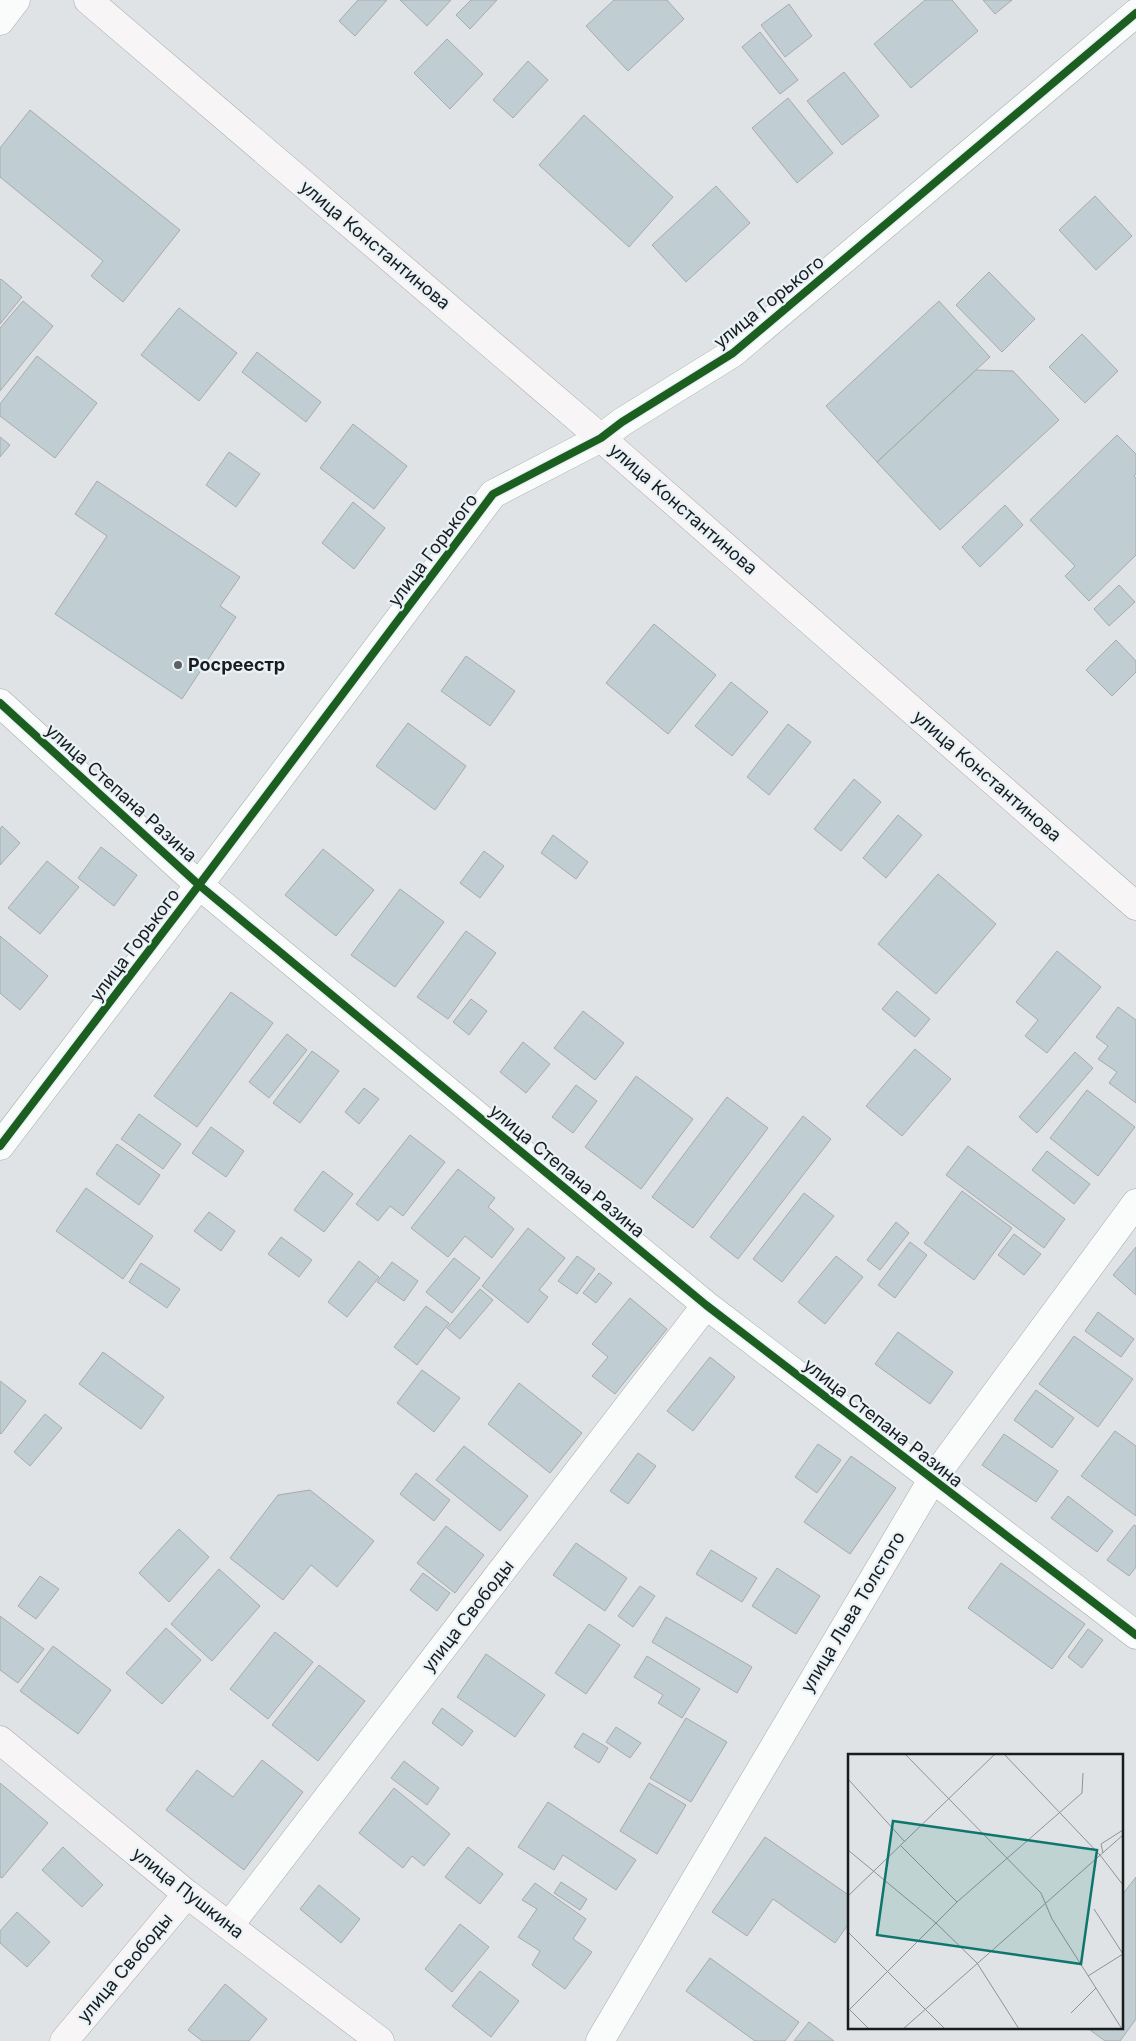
<svg xmlns="http://www.w3.org/2000/svg" width="1136" height="2041" viewBox="0 0 1136 2041" font-family="Inter,sans-serif">
	<style>
		.building { fill: #c0cdd2; stroke: #a8abac }
		.lines { fill: none; stroke-linecap: round; stroke-linejoin: round }
		.street-casing { stroke: #a9abad; stroke-width: 29 }
		.secondary-casing { stroke: #a9abad; stroke-width: 29 }
		.street { stroke: #fafbfb; stroke-width: 28 }
		.secondary { stroke: #f7f5f5; stroke-width: 28 }
		.cycleway-casing { stroke: #e9f2f6; stroke-width: 11 }
		.cycleway { stroke: #1b5e20; stroke-width: 8 }
		.poi-dot { fill: #5e6264; stroke: #e9f2f6; stroke-width: 2 }
		.labels { text-anchor: middle; stroke-width: 4.5; stroke-linejoin: round; paint-order: stroke }
		.street-label { font-size: 18px; fill: #191c1e; stroke: #e9f2f6 }
		.poi-label { font-size: 18px; font-weight: bold; fill: #191c1e; stroke: #e9f2f6; text-anchor: start }
		.inset-road { fill: none; stroke: #909395; stroke-width: 1 }
		.view { fill: #0f766e; fill-opacity: 0.15; stroke: #0f766e; stroke-width: 2.5 }
		.inset-edge { fill: none; stroke: #191c1e; stroke-width: 2.5 }
	</style>
	<rect width="100%" height="100%" fill="#dfe3e5"/>
	<path class="building" d="M358 0H387L355 36 339 21Z
		M400 0H451L427 26Z
		M471 0H497L470 29 456 15Z
		M614 0H667L684 19 628 71 586 26Z
		M925 0H952L978 31 911 88 874 44Z
		M983 0H1012L995 14Z
		M789 4 812 36 785 57 761 25Z
		M760 32 798 80 780 94 742 47Z
		M447 39 483 74 450 109 414 73Z
		M528 61 548 80 513 118 493 100Z
		M844 72 879 116 842 145 807 101Z
		M788 98 833 153 797 183 752 128Z
		M30 110 180 230 123 302 91 276 103 261 0 177V148Z
		M584 115 673 197 629 247 539 165Z
		M716 186 750 223 686 282 652 245Z
		M1095 196 1132 236 1096 270 1059 230Z
		M989 272 1035 319 1002 352 956 305Z
		M1 279 22 297 0 324V280Z
		M23 301 53 326 0 391V328Z
		M939 301 990 357 877 462 826 406Z
		M179 308 237 353 199 401 141 355Z
		M1082 334 1118 371 1085 403 1049 367Z
		M257 352 321 402 306 422 242 372Z
		M37 356 97 403 55 458 0 416V404Z
		M976 370 1013 371 1059 420 940 530 877 462Z
		M353 424 407 466 374 509 320 468Z
		M1117 435 1136 454V474L1134 476 1136 478V555L1089 601 1065 576 1075 566 1030 520Z
		M0 437 10 445 0 457Z
		M229 452 260 474 236 507 206 485Z
		M97 481 240 577 220 606 236 617 182 699 55 614 107 536 75 514Z
		M353 502 385 528 354 569 322 543Z
		M1005 505 1023 525 980 567 962 547Z
		M1119 585 1135 602 1109 626 1094 609Z
		M654 624 716 675 668 734 606 683Z
		M1116 640 1136 661V672L1112 696 1086 670Z
		M466 656 515 691 490 726 441 691Z
		M731 682 768 712 732 756 695 726Z
		M408 723 466 766 435 810 376 766Z
		M788 724 811 742 769 795 747 777Z
		M854 779 881 802 841 851 814 829Z
		M898 815 922 835 886 878 863 858Z
		M2 826 20 843 0 865V829Z
		M553 835 588 862 576 879 541 853Z
		M101 847 137 875 114 906 78 878Z
		M323 849 374 890 336 936 285 895Z
		M484 851 504 866 480 898 460 883Z
		M47 861 79 887 40 934 8 908Z
		M938 874 996 924 936 994 878 944Z
		M400 889 444 922 395 987 351 955Z
		M466 931 496 953 448 1019 417 997Z
		M0 936 48 976 20 1010 0 993Z
		M1057 951 1101 987 1047 1053 1025 1036 1038 1020 1016 1002Z
		M897 991 930 1019 915 1037 882 1009Z
		M231 992 273 1023 197 1127 154 1096Z
		M471 999 487 1011 469 1035 453 1022Z
		M1118 1007 1136 1020V1103L1109 1083 1117 1072 1098 1059 1108 1046 1096 1037Z
		M583 1011 624 1043 595 1080 554 1048Z
		M287 1034 307 1050 269 1098 249 1082Z
		M523 1042 550 1064 526 1093 500 1072Z
		M915 1049 951 1079 902 1136 866 1106Z
		M312 1051 339 1071 300 1123 273 1103Z
		M1075 1052 1093 1068 1037 1133 1019 1117Z
		M636 1076 693 1119 641 1189 585 1147Z
		M576 1085 597 1101 573 1133 552 1117Z
		M364 1088 379 1099 359 1124 345 1112Z
		M1087 1090 1135 1127 1098 1176 1050 1138Z
		M727 1097 768 1128 693 1228 652 1197Z
		M139 1114 181 1144 163 1169 121 1139Z
		M803 1116 831 1139 738 1259 710 1237Z
		M211 1127 244 1151 226 1177 192 1153Z
		M410 1135 445 1162 403 1216 390 1206 378 1221 356 1204Z
		M117 1144 160 1175 139 1205 96 1174Z
		M968 1146 1065 1219 1044 1248 946 1175Z
		M1047 1151 1090 1184 1074 1204 1032 1170Z
		M458 1169 495 1198 488 1207 514 1229 492 1258 465 1236 448 1257 411 1228Z
		M323 1171 353 1194 324 1232 294 1210Z
		M86 1188 153 1236 123 1279 56 1231Z
		M962 1191 1012 1228 974 1280 924 1243Z
		M804 1193 834 1216 782 1282 753 1259Z
		M209 1212 235 1231 221 1251 194 1231Z
		M896 1222 909 1233 880 1270 867 1260Z
		M528 1228 565 1258 539 1290 548 1297 528 1323 482 1286Z
		M1014 1234 1041 1254 1024 1275 998 1255Z
		M281 1237 312 1260 299 1277 268 1254Z
		M910 1242 927 1255 895 1298 878 1285Z
		M1136 1247V1295L1113 1275Z
		M577 1256 595 1269 577 1294 558 1281Z
		M836 1256 863 1277 825 1324 798 1302Z
		M454 1258 480 1278 452 1313 426 1292Z
		M359 1261 379 1277 347 1317 328 1302Z
		M392 1262 418 1281 404 1301 377 1282Z
		M141 1263 180 1289 167 1308 129 1282Z
		M599 1273 612 1283 596 1303 583 1293Z
		M480 1289 493 1300 460 1339 447 1328Z
		M630 1298 667 1329 615 1394 592 1376 608 1357 592 1344Z
		M426 1306 449 1323 417 1365 394 1347Z
		M1098 1312 1134 1339 1121 1357 1085 1331Z
		M898 1332 953 1372 930 1404 875 1364Z
		M1074 1336 1133 1379 1098 1427 1039 1384Z
		M103 1352 164 1397 141 1429 79 1384Z
		M710 1357 735 1377 693 1431 667 1411Z
		M422 1370 460 1398 434 1432 397 1403Z
		M0 1381 26 1401 1 1434 0 1433Z
		M519 1383 582 1433 550 1473 488 1424Z
		M1036 1390 1074 1418 1052 1448 1014 1420Z
		M45 1414 62 1428 30 1466 14 1452Z
		M1115 1431 1136 1446V1516L1081 1476Z
		M1004 1434 1058 1471 1036 1502 982 1465Z
		M818 1444 841 1460 817 1493 795 1477Z
		M464 1446 528 1496 500 1531 436 1480Z
		M638 1453 656 1466 628 1504 610 1491Z
		M851 1456 896 1488 850 1554 804 1522Z
		M416 1473 450 1500 434 1521 400 1494Z
		M310 1490 374 1541 337 1587 311 1565 283 1600 230 1558 278 1495Z
		M1068 1496 1113 1531 1097 1552 1051 1518Z
		M1134 1525 1136 1526V1567L1129 1576 1107 1560Z
		M446 1526 484 1555 455 1593 417 1563Z
		M179 1529 209 1557 169 1602 139 1573Z
		M576 1543 627 1578 605 1611 553 1575Z
		M711 1550 757 1578 742 1602 696 1574Z
		M1001 1563 1085 1624 1052 1669 968 1608Z
		M777 1568 820 1596 796 1634 752 1606Z
		M219 1569 260 1606 212 1661 171 1624Z
		M423 1573 450 1593 437 1611 410 1590Z
		M40 1576 59 1589 36 1619 18 1606Z
		M640 1586 655 1596 633 1627 618 1616Z
		M0 1616 44 1649 18 1683 0 1670Z
		M666 1617 752 1667 737 1693 652 1642Z
		M589 1624 620 1645 586 1694 555 1673Z
		M166 1628 201 1660 162 1704 126 1673Z
		M1088 1629 1103 1640 1082 1668 1068 1657Z
		M275 1632 313 1662 268 1719 230 1689Z
		M53 1646 111 1690 78 1734 20 1691Z
		M486 1654 545 1695 515 1737 457 1697Z
		M647 1656 700 1689 682 1718 658 1703 663 1695 634 1677Z
		M319 1665 365 1701 318 1761 272 1725Z
		M442 1708 473 1731 462 1746 432 1723Z
		M686 1718 727 1742 691 1802 650 1778Z
		M616 1727 641 1743 630 1758 606 1742Z
		M583 1733 608 1748 599 1763 574 1747Z
		M262 1760 303 1792 244 1870 166 1810 197 1770 233 1797Z
		M404 1761 439 1788 427 1805 391 1778Z
		M0 1783 48 1823 2 1878 0 1877Z
		M649 1783 686 1805 657 1854 620 1831Z
		M394 1788 450 1834 424 1866 412 1856 403 1868 359 1833Z
		M548 1802 636 1860 616 1890 563 1855 554 1870 518 1847Z
		M765 1837 850 1896V1922L835 1943 773 1899 747 1936 712 1912Z
		M63 1847 103 1885 82 1907 42 1870Z
		M468 1847 503 1874 480 1904 445 1877Z
		M1136 1877V2019L1120 2041H1105L1086 2027H1122V1895Z
		M561 1882 587 1899 580 1910 554 1893Z
		M535 1883 586 1919 573 1939 592 1952 565 1989 532 1965 540 1951 518 1937 537 1909 522 1900Z
		M319 1885 360 1919 341 1943 300 1909Z
		M17 1912 50 1942 27 1967 0 1943V1931Z
		M460 1924 489 1947 452 1992 425 1969Z
		M710 1958 799 2022 785 2041H755L686 1991Z
		M480 1971 519 2001 491 2037 452 2006Z
		M225 1984 267 2019 249 2041H202L188 2030Z
		M809 2022 834 2041H794Z"/>
	<g class="lines">
		<g class="street-casing">
			<path id="street" d="M0 21 16 0
				M0 703 199 885 706 1305 1136 1635
				M0 1146 199 885 493 494 601 438 622 422 733 353 1136 13
				M229 1926 706 1305
				M600 2041 932 1480 1136 1203"/>
		</g>
		<g class="secondary-casing">
			<path id="secondary" d="M88 0 601 438 1136 906
				M0 1740 187 1894 380 2041
				M64 2041 187 1894"/>
		</g>
		<use href="#street" class="street"/>
		<use href="#secondary" class="secondary"/>
		<g class="cycleway-casing">
			<path id="cycleway" d="M0 703 199 885 706 1305 1136 1635
				M0 1146 199 885 493 494 601 438 622 422 733 353 1136 13"/>
		</g>
		<use href="#cycleway" class="cycleway"/>
	</g>
	<circle class="poi-dot" cx="178" cy="665" r="5"/>
	<g class="labels">
		<g class="street-label">
			<text transform="translate(375 245) rotate(40)" y="6">улица Константинова</text>
			<text transform="translate(769 302) rotate(-39)" y="6">улица Горького</text>
			<text transform="translate(683 509) rotate(41)" y="6">улица Константинова</text>
			<text transform="translate(433 550) rotate(-53)" y="6">улица Горького</text>
			<text transform="translate(987 776) rotate(41)" y="6">улица Константинова</text>
			<text transform="translate(121 793) rotate(42)" y="6">улица Степана Разина</text>
			<text transform="translate(135 945) rotate(-53)" y="6">улица Горького</text>
			<text transform="translate(567 1171) rotate(40)" y="6">улица Степана Разина</text>
			<text transform="translate(883 1423) rotate(38)" y="6">улица Степана Разина</text>
			<text transform="translate(853 1612) rotate(-59)" y="6">улица Льва Толстого</text>
			<text transform="translate(468 1616) rotate(-52)" y="6">улица Свободы</text>
			<text transform="translate(188 1893) rotate(38)" y="6">улица Пушкина</text>
			<text transform="translate(125 1968) rotate(-50)" y="6">улица Свободы</text>
		</g>
		<g class="poi-label">
			<text x="188" y="671">Росреестр</text>
		</g>
	</g>
	<g transform="translate(848 1754)">
		<rect width="275" height="275" fill="#dfe3e5"/>
		<path class="inset-road" d="M57 0 193 139 204 165 274 275M156 0 252 101 275 131M0 25 57 88M53 92 109 148M0 96 88 169 129 209 171 275M255 99 253 90 275 76M0 142 147 0M246 155 275 200M0 178 97 275M240 222 275 200M0 254 21 275M0 257 109 148 234 39 235 19M223 259 248 234M55 275 275 81"/>
		<path class="view" d="M45 67 249 96 233 210 29 181Z"/>
		<rect width="275" height="275" class="inset-edge"/>
	</g>
</svg>
